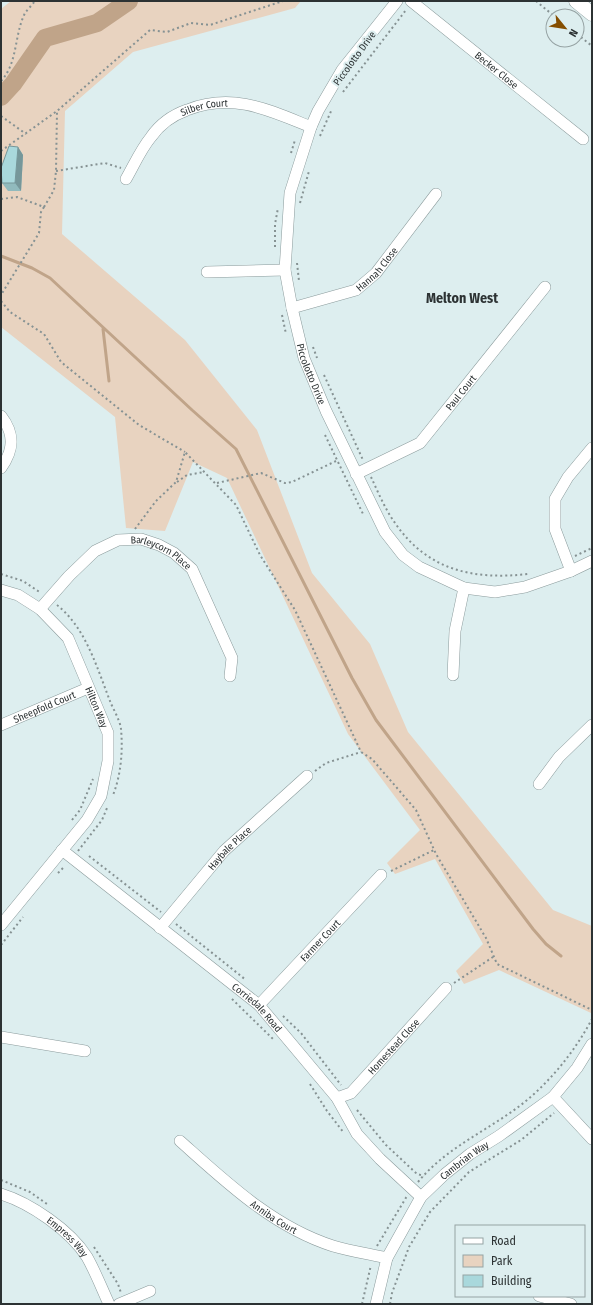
<svg xmlns="http://www.w3.org/2000/svg" width="593" height="1305" viewBox="0 0 593 1305" font-family="'Fira Sans Condensed',sans-serif">
	<style>
		.green { fill: #e8d3c0 }
		.lines { fill: none; stroke-linecap: round; stroke-linejoin: round }
		.stream { stroke: #c0a489; stroke-width: 3 }
		.river { stroke: #c0a489; stroke-width: 18 }
		.minor-casing { stroke: #8b9b9c; stroke-width: 12 }
		.tertiary-casing { stroke: #8b9b9c; stroke-width: 15 }
		.path { stroke: #869293; stroke-width: 2; stroke-dasharray: 2 3; stroke-linecap: butt }
		.minor { stroke: #fff; stroke-width: 11 }
		.tertiary { stroke: #fff; stroke-width: 14 }
		.wall { fill: #91babd }
		.shaded-wall { fill: #76979a }
		.building { fill: #a9d8dc; stroke: #76979a }
		.labels { text-anchor: middle; stroke-width: 4; stroke-linejoin: round; paint-order: stroke }
		.street-label { font-size: 10px; fill: #2c3233; stroke: #ddeeef }
		.district-label { font-size: 14px; font-weight: bold; fill: #2c3233; stroke: #ddeeef }
	</style>
	<rect width="100%" height="100%" fill="#ddeeef"/>
	<path class="green" d="M11 1H301L295 8 133 52 65 111 62 234 185 340 257 430 312 573 370 644 408 732 553 910 592 926 591 1013 499 970 464 984 456 971 483 944 435 859 395 874 387 863 420 830 348 734 227 478 193 462 165 531 126 528 115 417 1 327V9Z"/>
	<g class="lines">
		<path class="stream" d="M1 256 32 268 50 278 192 410 236 449 352 678 376 720 533 929 546 944 561 956
			M103 329 109 381"/>
		<path class="river" d="M1 97 13 84 45 38 97 23 129 1"/>
		<g class="minor-casing">
			<g id="minor">
				<path id="s1" d="M397 1 342 70 318 111 311 127 290 193 285 270 292 308 304 358 326 411 385 532 403 555 419 567 464 588 495 592 525 587 571 571 592 561"/>
				<path id="s2" d="M411 1 583 139"/>
				<path id="s3" d="M126 179C134 165 141 149 151 137 160 124 173 115 187 110 233 92 269 110 311 127"/>
				<path d="M207 272 285 270"/>
				<path id="s4" d="M292 308 356 290 376 273 436 194"/>
				<path d="M1 416C15 434 14 450 1 468"/>
				<path id="s5" d="M356 474 420 443 545 287"/>
				<path d="M571 571 555 529V499L568 477 592 448"/>
				<path id="s6" d="M1 590 18 595 40 609 68 638 108 733V761L101 796 87 820 1 925"/>
				<path id="s7" d="M40 609 69 576 95 551 118 540 141 539 159 545 174 553 192 569 232 658 230 676"/>
				<path d="M453 675 455 631 464 588"/>
				<path id="s8" d="M1 725 88 688"/>
				<path d="M539 784 559 757 592 725"/>
				<path id="s9" d="M62 850 259 1005 337 1098 357 1134 380 1159 421 1197"/>
				<path id="s10" d="M160 928 224 851 307 776"/>
				<path id="s11" d="M259 1005 381 875"/>
				<path d="M1 1037 85 1051"/>
				<path d="M553 1097 592 1139"/>
				<path id="s12" d="M337 1098 351 1093 446 988"/>
				<path id="s13" d="M180 1141C226 1182 273 1227 333 1246 350 1251 369 1254 387 1258"/>
				<path id="s14" d="M1 1194C30 1203 70 1230 87 1257 95 1271 102 1289 109 1304"/>
				<path d="M539 1296 571 1304"/>
				<path d="M119 1304 150 1291"/>
				<path id="s15" d="M376 1304 387 1258 421 1197 445 1174 470 1154 499 1136 553 1097 577 1068 592 1044"/>
			</g>
		</g>
		<g class="tertiary-casing">
			<path id="tertiary" d="M576 1 592 14"/>
		</g>
		<path class="path" d="M536 1 554 16
			M577 34 592 46
			M1 81C18 63 14 35 25 13 28 9 32 5 35 1
			M343 92 406 10
			M1 116 26 134
			M320 136 332 109
			M1 151 57 111 150 30 167 32 191 23 210 25 283 1
			M291 153 295 140
			M56 171 105 163 121 168
			M1 199 17 197 44 207 41 212 39 233 1 295
			M300 203 309 171
			M44 207 54 190 56 171 57 111
			M275 247V224L278 208
			M297 263 299 281
			M1 301 10 312 44 334 61 362 139 425 185 452
			M282 315 286 334
			M313 347 317 358
			M324 375 363 460
			M325 435 364 516
			M371 477C378 492 385 509 395 523 428 571 474 580 528 574
			M177 482 187 475 204 472
			M217 483 261 473 285 483 292 482 336 461
			M135 529 156 501 176 482 185 452 236 505 260 555 295 610 361 752 372 759 416 810 436 854 486 938 497 964 592 1010
			M575 556 592 548
			M1 574 23 581 41 593
			M57 605C86 628 97 668 110 701 113 709 120 720 121 729 123 751 121 775 113 795
			M315 771 326 763 361 752
			M72 820 80 810 93 779
			M78 851 102 820 107 808
			M89 856 161 912
			M391 871 434 850
			M58 873 65 866
			M176 924 246 980
			M1 945 23 917
			M454 983 493 957
			M232 999 273 1039
			M283 1016 301 1033 341 1085
			M310 1084 327 1111 344 1133
			M357 1110 386 1145 417 1174 424 1176
			M1 1180 30 1192 47 1204
			M418 1182C450 1143 498 1127 534 1094 558 1072 577 1047 592 1019
			M377 1246 407 1196
			M94 1247 118 1284 121 1293
			M362 1304 371 1265
			M390 1304 392 1293 409 1247 430 1212 469 1172 521 1140 554 1113"/>
		<use href="#minor" class="minor"/>
		<use href="#tertiary" class="tertiary"/>
	</g>
	<path class="wall" d="M18 147 23 155 21 191H8L2 183Z"/>
	<path class="shaded-wall" d="M18 147 23 155 21 191 15 183Z"/>
	<path class="building" d="M9 146 18 147 15 183H2L1 168Z"/>
	<g class="labels">
		<g class="street-label">
			<text transform="translate(354 58) rotate(-54)" y="4">Piccolotto Drive</text>
			<text dy="4" stroke="none"><textPath href="#s2" startOffset="110">Becker Close</textPath></text>
			<text dy="4" stroke="none"><textPath href="#s3" startOffset="112">Silber Court</textPath></text>
			<text dy="4" stroke="none"><textPath href="#s4" startOffset="96">Hannah Close</textPath></text>
			<text dy="4" stroke="none"><textPath href="#s1" startOffset="407">Piccolotto Drive</textPath></text>
			<text dy="4" stroke="none"><textPath href="#s5" startOffset="136">Paul Court</textPath></text>
			<text dy="4" stroke="none"><textPath href="#s7" startOffset="152">Barleycorn Place</textPath></text>
			<text dy="4" stroke="none"><textPath href="#s8" startOffset="47">Sheepfold Court</textPath></text>
			<text dy="4" stroke="none"><textPath href="#s6" startOffset="159">Hilton Way</textPath></text>
			<text dy="4" stroke="none"><textPath href="#s10" startOffset="106">Haybale Place</textPath></text>
			<text dy="4" stroke="none"><textPath href="#s11" startOffset="89">Farmer Court</textPath></text>
			<text dy="4" stroke="none"><textPath href="#s9" startOffset="251">Corriedale Road</textPath></text>
			<text dy="4" stroke="none"><textPath href="#s12" startOffset="78">Homestead Close</textPath></text>
			<text dy="4" stroke="none"><textPath href="#s15" startOffset="174">Cambrian Way</textPath></text>
			<text dy="4" stroke="none"><textPath href="#s13" startOffset="121">Anniba Court</textPath></text>
			<text dy="4" stroke="none"><textPath href="#s14" startOffset="80">Empress Way</textPath></text>
		</g>
		<g class="district-label">
			<text x="462" y="303">Melton West</text>
		</g>
	</g>
	<rect width="593" height="1305" fill="none" stroke="#2c3233" stroke-width="4"/>
	<rect x="455" y="1225" width="130" height="72" fill="#ddeeef" stroke="#96a3a4"/>
	<rect x="463" y="1238" width="20" height="6" fill="#ffffff" stroke="#96a3a4"/>
	<text x="491" y="1245" font-size="12" fill="#2c3233">Road</text>
	<rect x="463" y="1255" width="20" height="12" fill="#e8d3c0" stroke="#96a3a4"/>
	<text x="491" y="1265" font-size="12" fill="#2c3233">Park</text>
	<rect x="463" y="1275" width="20" height="12" fill="#a9d8dc" stroke="#96a3a4"/>
	<text x="491" y="1285" font-size="12" fill="#2c3233">Building</text>
	<g transform="translate(565 28) rotate(120)"><circle r="19" fill="#ddeeef" stroke="#96a3a4"/>
	<path d="M0-3L7 15L0 10L-7 15Z" fill="#854e00"/>
	<text y="-6" font-size="11" font-weight="bold" text-anchor="middle" fill="#2c3233">N</text>
	</g>
</svg>
